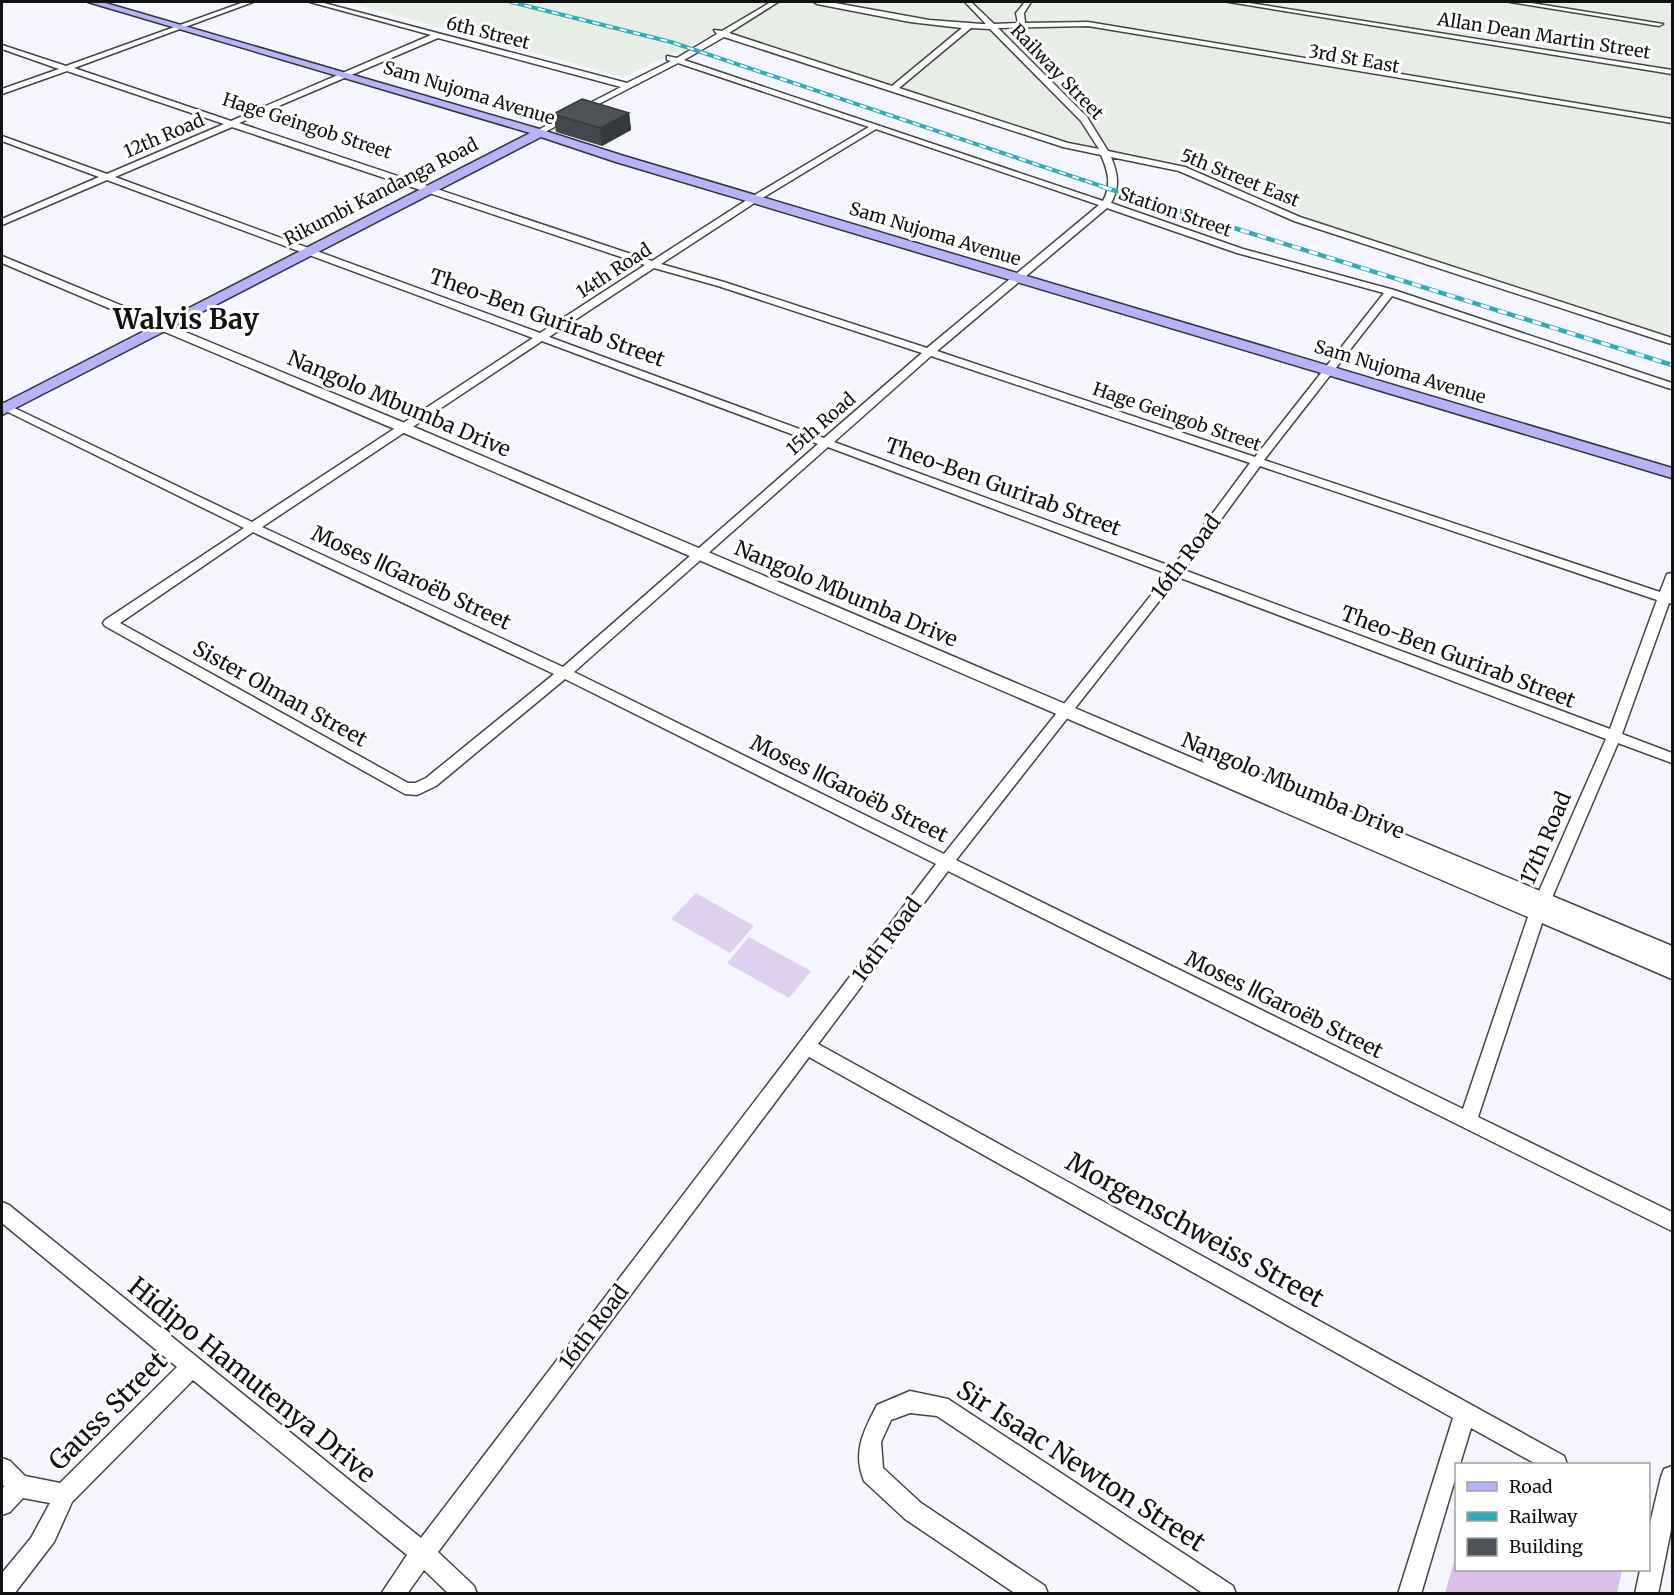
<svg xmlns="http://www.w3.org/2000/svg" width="1674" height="1595" viewBox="0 0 1674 1595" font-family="Merriweather,serif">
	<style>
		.industrial { fill: #e6eee6 }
		.green { fill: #dabfe9 }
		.pitch { fill: #e0d0f0 }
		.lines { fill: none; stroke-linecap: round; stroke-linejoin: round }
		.minor-casing { stroke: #444; stroke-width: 3 }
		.tertiary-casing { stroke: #444; stroke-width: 3 }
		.secondary-casing { stroke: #333; stroke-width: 3 }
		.minor { fill: #fff; fill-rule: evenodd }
		.tertiary { fill: #fff; fill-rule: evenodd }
		.secondary { fill: #b7b3fb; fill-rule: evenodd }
		.rail-far1-casing { stroke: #2eacbc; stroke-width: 4 }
		.rail-casing { stroke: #2eacbc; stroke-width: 4.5 }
		.rail-far1 { stroke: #fff; stroke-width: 2; stroke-dasharray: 7; stroke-linecap: butt }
		.rail { stroke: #fff; stroke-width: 3; stroke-dasharray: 9; stroke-linecap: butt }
		.wall { fill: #42474d }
		.shaded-wall { fill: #363a3e }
		.building { fill: #4d5359; stroke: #363a3e; stroke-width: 1.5 }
		.labels { text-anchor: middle; stroke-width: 6; stroke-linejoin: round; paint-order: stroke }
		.far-street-label { font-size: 18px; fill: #111; stroke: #fff }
		.street-label { font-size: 21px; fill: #111; stroke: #fff }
		.near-street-label { font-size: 26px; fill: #111; stroke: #fff }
		.far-town-label { font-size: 27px; font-weight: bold; fill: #111; stroke: #fff }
	</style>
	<rect width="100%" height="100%" fill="#f5f5fe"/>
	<path class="industrial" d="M346 2H1672V336L1325 224 1177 162 1072 143 717 32 624 77Z"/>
	<path class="green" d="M1456 1555V1570H1622L1617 1593H1445Z"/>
	<path class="pitch" d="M696 893 754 926 730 953 671 919Z
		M749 937 811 971 789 998 727 963Z"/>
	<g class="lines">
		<g class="minor-casing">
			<path id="minor" d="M244 2H253L74 68 231 121 431 35 310 2H320L627 83 671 61 667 60V56L677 58 717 34 714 30 722 31 771 2H778L729 33 892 86 962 28 910 22 817 4 814 2 835 3 929 20 982 24H986L965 2H971L994 24 1018 23 1016 13 1025 2H1031L1024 13 1025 23 1088 22 1672 119V123L1088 26 998 28 1087 117 1108 151 1185 167 1300 217 1672 338V344L1668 343 1294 221 1179 171 1111 157C1118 174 1120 187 1111 203L1243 249 1394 290 1672 383V389L1668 388 1392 296 1264 460 1660 592 1667 574 1672 573V604L1669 603 1622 734 1672 753V763L1618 743 1545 914 1478 1117 1672 1212V1231L948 871 818 1044 1564 1456 1567 1464H1536L1471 1428 1460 1464H1456V1476L1421 1594H1398L1453 1418 809 1057 438 1552 474 1586 477 1594H449L424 1570 407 1594H381L407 1555 193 1380 72 1502 54 1542 14 1594H2V1573L31 1538 50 1503 23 1498 10 1512 2 1515V1489L4 1486 2 1484V1458L10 1461 25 1476 60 1483 177 1367 2 1223V1202L9 1205 421 1538 936 864 565 679 436 786 417 795 405 794 105 626 103 623 105 620 244 528 2 409V402L252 522 533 338 107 180 2 225V219L99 177 2 141V136L107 174 224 124 67 71 2 94V89L59 69 2 49V45L66 66ZM971 28 990 29 1081 121 1099 149 1068 143 899 88ZM724 37 1063 147 1101 155C1108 171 1112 185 1103 201L684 60ZM438 38 621 87 536 131V135H539L678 63 869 127 753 196 652 261 239 123ZM232 127 645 265 540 333 115 177ZM876 129 1099 205 927 348 724 282 661 264 759 200ZM1107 208 1237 253 1384 293 1255 457 937 351ZM654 268 718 286 922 353 824 438 549 337ZM542 341 818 444 563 667 262 527ZM931 356 1250 463 1173 567 834 442ZM828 447 1168 574 944 854 574 672ZM1260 466 1657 600 1610 729 1184 570ZM253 532 554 674 426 778 415 783H408L120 623ZM1178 577 1606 739 1529 914 1463 1109 956 860Z
				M1229 2H1243L1672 70V74Z
				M1510 2H1525L1663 24 1659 26Z
				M910 1391 948 1399 1233 1586 1236 1594H1204L937 1416 910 1413 891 1420 881 1442 883 1468 921 1503 1045 1586 1048 1594H1016L905 1519 864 1481C852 1451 864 1431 877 1405Z
				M1672 1466V1525L1658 1594H1635L1640 1570H1648V1532L1661 1477 1664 1469Z"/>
		</g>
		<g class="tertiary-casing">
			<path id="tertiary" d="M2 256 407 424 1204 763 1202 760 1205 756 1211 754 1217 756 1672 946V979L397 430 2 263Z"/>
		</g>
		<g class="secondary-casing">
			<path id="secondary" d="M88 2H102L536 128 624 156 1672 468V478L616 162 541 137 2 415V404L530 133Z"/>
		</g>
		<use href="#minor" class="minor"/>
		<use href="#tertiary" class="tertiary"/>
		<use href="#secondary" class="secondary"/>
		<g class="rail-far1-casing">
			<path id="rail-far1" d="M511 2 671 42 1107 188"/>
		</g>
		<g class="rail-casing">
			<path id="rail" d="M1103 187 1672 365"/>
		</g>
		<use href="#rail-far1" class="rail-far1"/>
		<use href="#rail" class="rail"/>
	</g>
	<path class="wall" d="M629 113 631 130 602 146 556 132 553 114Z"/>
	<path class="shaded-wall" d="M629 113 631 130 602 146 600 128Z"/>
	<path class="building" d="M582 99 629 113 600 128 553 114Z"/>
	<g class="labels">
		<g class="far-street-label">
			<text transform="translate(488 33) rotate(14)" y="6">6th Street</text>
			<text transform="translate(1544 36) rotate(9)" y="6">Allan Dean Martin Street</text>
			<text transform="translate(1354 59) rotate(10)" y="6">3rd St East</text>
			<text transform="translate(1057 72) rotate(46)" y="6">Railway Street</text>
			<text transform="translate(469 93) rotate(17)" y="6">Sam Nujoma Avenue</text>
			<text transform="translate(307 126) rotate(18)" y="6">Hage Geingob Street</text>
			<text transform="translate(164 136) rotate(-23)" y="6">12th Road</text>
			<text transform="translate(1240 178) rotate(22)" y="6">5th Street East</text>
			<text transform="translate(381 192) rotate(-27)" y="6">Rikumbi Kandanga Road</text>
			<text transform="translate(1175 212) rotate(19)" y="6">Station Street</text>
			<text transform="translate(935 234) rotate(17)" y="6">Sam Nujoma Avenue</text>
			<text transform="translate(614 271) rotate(-33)" y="6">14th Road</text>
			<text transform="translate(1400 372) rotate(17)" y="6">Sam Nujoma Avenue</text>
			<text transform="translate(1177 417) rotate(19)" y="6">Hage Geingob Street</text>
			<text transform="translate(821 424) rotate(-41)" y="6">15th Road</text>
		</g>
		<g class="street-label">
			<text transform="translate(547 318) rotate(20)" y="7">Theo-Ben Gurirab Street</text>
			<text transform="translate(399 404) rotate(23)" y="7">Nangolo Mbumba Drive</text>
			<text transform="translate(1003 487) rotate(20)" y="7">Theo-Ben Gurirab Street</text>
			<text transform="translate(1186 557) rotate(-53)" y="7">16th Road</text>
			<text transform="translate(411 578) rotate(25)" y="7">Moses ǁGaroëb Street</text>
			<text transform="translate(846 594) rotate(23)" y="7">Nangolo Mbumba Drive</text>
			<text transform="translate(1458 657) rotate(21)" y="7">Theo-Ben Gurirab Street</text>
			<text transform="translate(280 694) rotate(29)" y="7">Sister Olman Street</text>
			<text transform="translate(1293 786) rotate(23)" y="7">Nangolo Mbumba Drive</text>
			<text transform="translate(849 789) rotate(26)" y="7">Moses ǁGaroëb Street</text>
			<text transform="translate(1546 838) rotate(-67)" y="7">17th Road</text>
			<text transform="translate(887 940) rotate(-53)" y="7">16th Road</text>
			<text transform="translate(1284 1005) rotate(26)" y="7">Moses ǁGaroëb Street</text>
			<text transform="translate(594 1327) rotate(-53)" y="7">16th Road</text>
		</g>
		<g class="near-street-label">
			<text transform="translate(1195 1230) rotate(29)" y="9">Morgenschweiss Street</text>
			<text transform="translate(252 1380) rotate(39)" y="9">Hidipo Hamutenya Drive</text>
			<text transform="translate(108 1411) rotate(-45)" y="9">Gauss Street</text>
			<text transform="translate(1081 1466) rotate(33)" y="9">Sir Isaac Newton Street</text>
		</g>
		<g class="far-town-label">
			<text x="186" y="329">Walvis Bay</text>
		</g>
	</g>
	<rect width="1674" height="1595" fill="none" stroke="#111111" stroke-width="6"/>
	<rect x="1455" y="1463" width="195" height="108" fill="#ffffff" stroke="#a0a0a0" stroke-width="1.5"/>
	<rect x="1467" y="1482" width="30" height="9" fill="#b7b3fb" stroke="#a0a0a0" stroke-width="1.5"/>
	<text x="1509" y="1493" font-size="18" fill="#111111">Road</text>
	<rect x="1467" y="1512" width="30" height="9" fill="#2eacbc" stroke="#a0a0a0" stroke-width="1.5"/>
	<text x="1509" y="1523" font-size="18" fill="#111111">Railway</text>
	<rect x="1467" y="1538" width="30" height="18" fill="#4d5359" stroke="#a0a0a0" stroke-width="1.5"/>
	<text x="1509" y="1553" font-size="18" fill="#111111">Building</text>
</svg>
